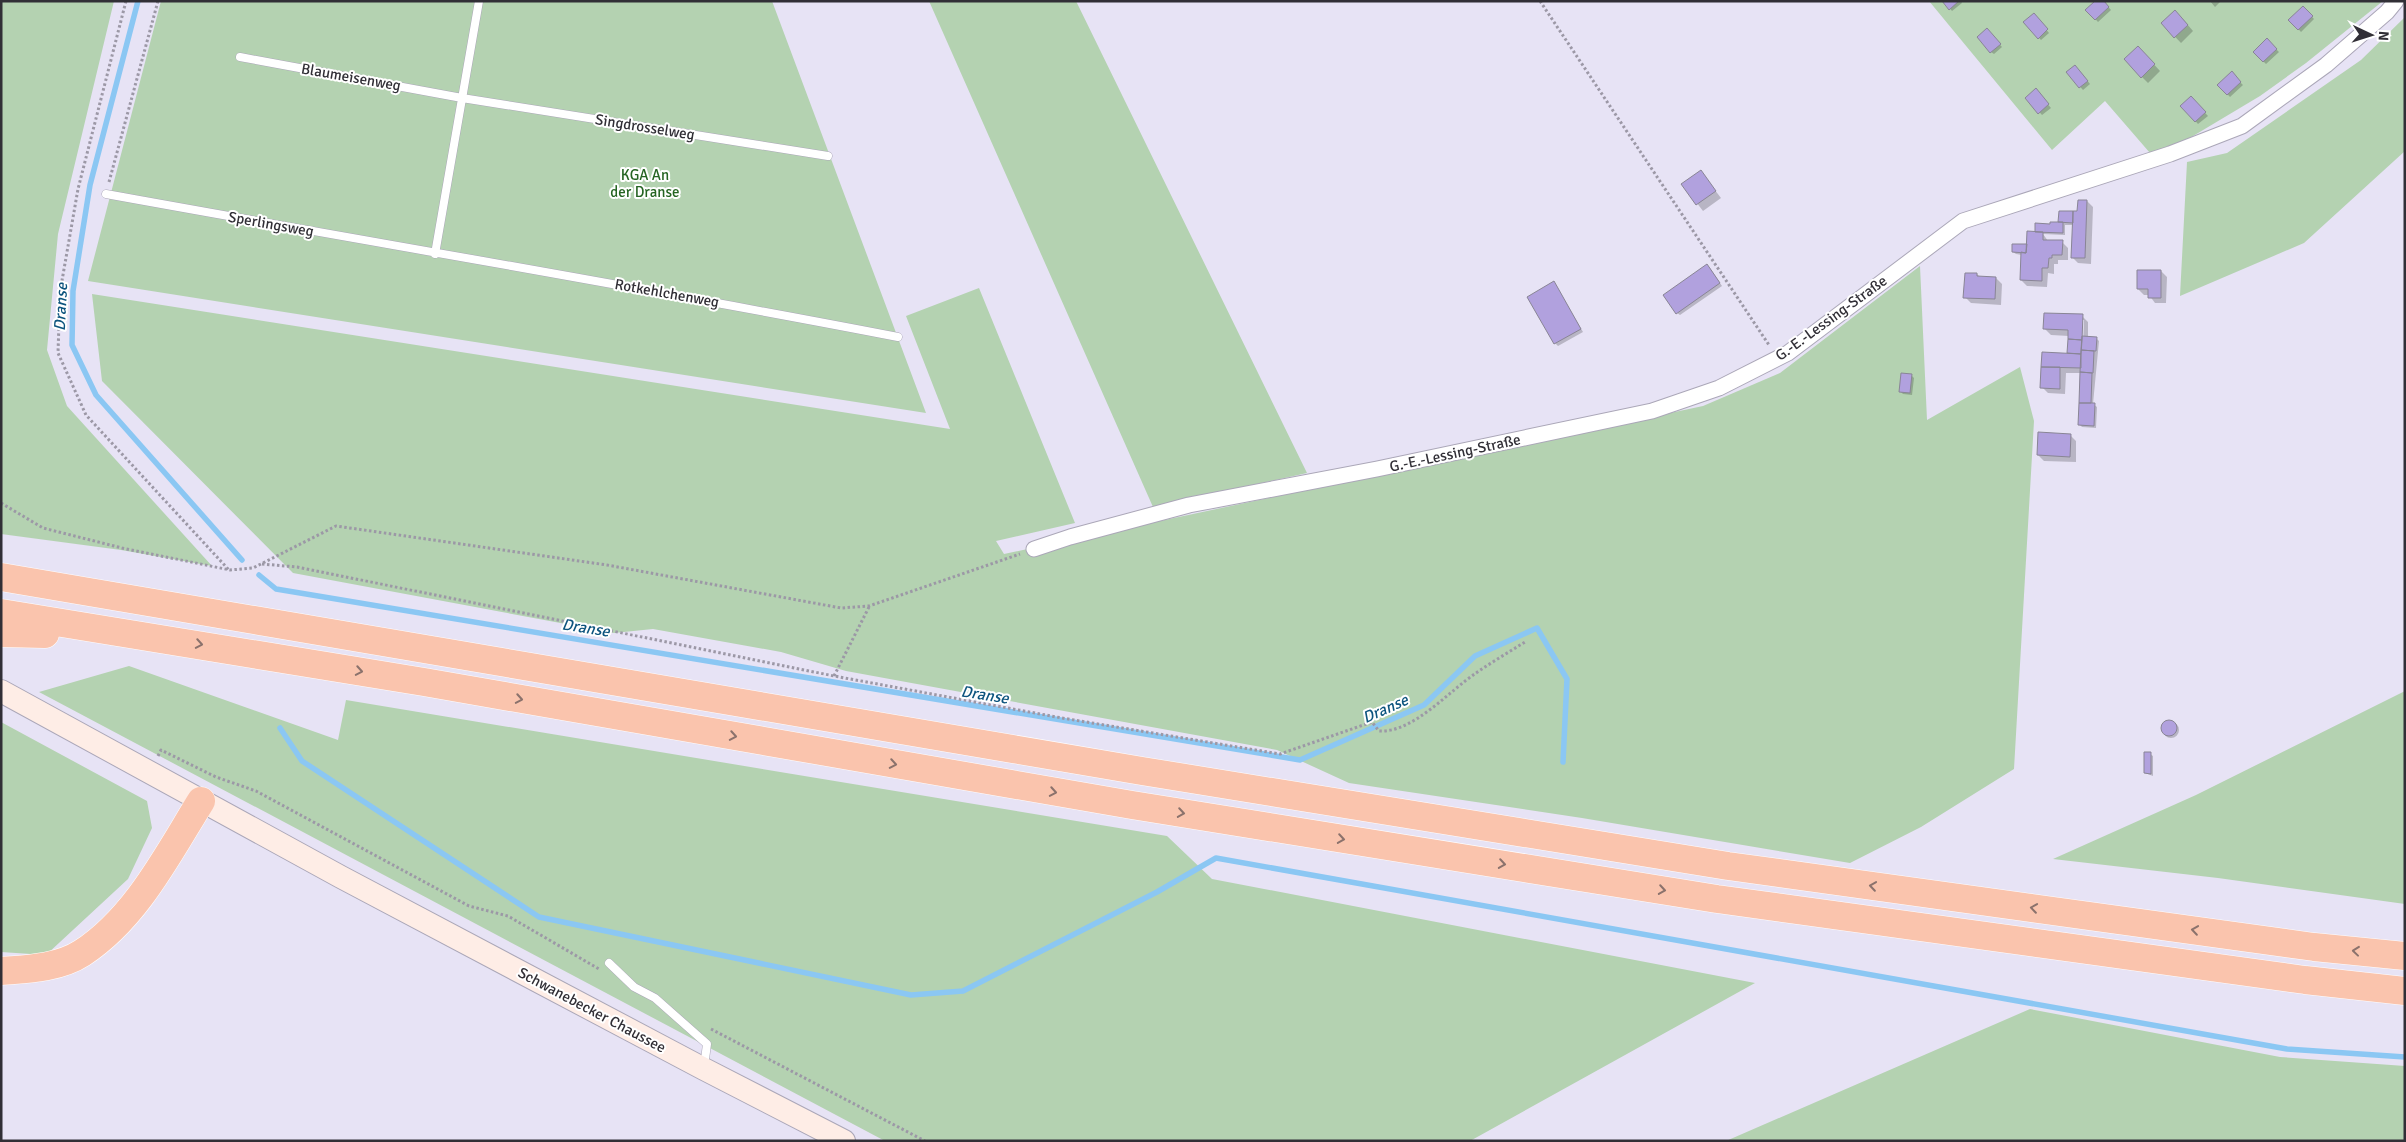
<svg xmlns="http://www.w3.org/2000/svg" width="2406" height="1142" viewBox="0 0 2406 1142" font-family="Signika,sans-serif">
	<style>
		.green { fill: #b4d2b1 }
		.shadow { fill: #0003; fill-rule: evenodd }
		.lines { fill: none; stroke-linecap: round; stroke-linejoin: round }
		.stream { stroke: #8bc7f3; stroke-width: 5.5 }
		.building { fill: #b1a1de; stroke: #898595 }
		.lane-casing { stroke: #aba7b8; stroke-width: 9 }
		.street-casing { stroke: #aba7b8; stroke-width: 17 }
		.secondary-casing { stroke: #aba7b8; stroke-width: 24 }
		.highway-casing { stroke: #fff; stroke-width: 29 }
		.path { stroke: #9c98a6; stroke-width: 3; stroke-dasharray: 2.5 2.5; stroke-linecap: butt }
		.lane { stroke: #fff; stroke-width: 8 }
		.street { stroke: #fff; stroke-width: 15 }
		.secondary { stroke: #feede6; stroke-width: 22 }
		.highway { stroke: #fac4ad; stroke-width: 28 }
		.oneway { stroke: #8b726c }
		.labels { text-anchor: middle; stroke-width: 4; stroke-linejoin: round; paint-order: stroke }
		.street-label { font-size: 15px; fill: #312f36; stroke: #fff }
		.park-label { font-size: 15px; fill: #256422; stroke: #fff }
		.water-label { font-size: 16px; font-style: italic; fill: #0d547e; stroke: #fff }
	</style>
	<rect width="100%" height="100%" fill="#e7e3f5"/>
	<path class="green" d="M1 1H114L58 234 47 350 67 406 212 566 121 550 1 534Z
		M161 1H772L926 413 88 281Z
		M929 1H1076L1307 473 1153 507Z
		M1929 1H2383L2306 63 2260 96 2173 148 2150 153 2105 101 2052 150Z
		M2405 17V151L2304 243 2180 296 2187 162 2227 153 2361 60Z
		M1920 266 1927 420 2020 367 2034 421 2014 769 1921 827 1850 863 1582 818 1349 783 1277 750 846 671 781 652 653 629 614 633 293 573 102 381 92 294 950 429 906 316 979 288 1075 523 996 541 1004 554 1703 406 1780 373Z
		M129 666 338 740 346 700 1167 836 1212 879 1755 983 1470 1141H885L39 692Z
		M2405 691V904L2218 878 2053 859 2196 795Z
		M1 722 147 801 152 828 128 879 46 955 1 952Z
		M2030 1009 2280 1057 2405 1066V1141H1726Z"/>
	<path class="shadow" d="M1944 1H1961L1962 3 1952 11Z
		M2103 1 2111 10 2098 22 2087 10Z
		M2210 1H2221L2215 7Z
		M2303 7 2314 19 2301 32 2290 20Z
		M2034 15 2049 33 2041 40 2025 23Z
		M2181 17 2193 31 2181 43 2162 23Z
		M1987 30 2002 47 1994 54 1991 52Z
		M2267 40 2279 52 2266 64 2254 52Z
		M2138 47 2160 71 2148 83 2125 60Z
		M2078 69 2090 84 2083 90 2068 73Z
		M2231 73 2243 85 2230 97 2219 85Z
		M2038 93 2051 108 2042 115 2027 98Z
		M2191 98 2208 116 2198 124 2182 106Z
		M1701 172 1721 198 1703 211 1683 185Z
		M2087 201 2093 207 2091 264 2078 263 2072 257 2074 225H2065V235L2043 234 2048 241 2062 242 2068 248V260H2058V264H2054V274L2048 273 2047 287 2027 286 2021 280 2022 255 2016 254 2013 252 2028 246 2036 233 2037 224H2059L2078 213Z
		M1710 268 1722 286 1680 315 1677 313Z
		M2161 271 2167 277 2166 303H2155L2149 295H2144L2138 289Z
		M1977 274 1980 277 1996 278 2002 284 2001 305 1971 303 1965 297Z
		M1554 283 1583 332 1558 346 1555 343Z
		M2082 316 2088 322V338H2096L2099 341 2093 404 2097 407 2096 428 2082 427 2080 425 2082 373H2066L2065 394 2048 393 2042 387 2068 355 2069 336 2051 335 2045 329ZM2081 320H2084L2083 346 2080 345Z
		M1911 375 1914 378 1912 395 1903 394 1900 391Z
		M2070 435 2076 441V462L2044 461 2038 455Z
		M2163 730a8 8 0 1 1 16 0a8 8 0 1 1-16 0Z
		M2150 754 2153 756V776L2145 773Z"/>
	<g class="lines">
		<path class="stream" d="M138 1 90 185 73 291 72 345 96 395 242 560
			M259 575 276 589 1300 760 1424 705 1475 656 1537 628 1567 679 1563 762
			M280 728 302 761 539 917 911 995 963 991 1157 892 1216 858 2287 1049 2405 1057"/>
	</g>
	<path class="building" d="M1942 1H1959L1949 10Z
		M2095 1H2104L2109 7 2095 20 2085 10Z
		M2303 6 2313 16 2298 30 2288 20Z
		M2175 10 2188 25 2174 38 2161 23Z
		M2034 13 2048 29 2038 39 2023 22Z
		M1987 28 2001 44 1990 53 1977 37Z
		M2267 38 2277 49 2263 62 2253 52Z
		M2138 46 2155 64 2141 78 2124 59Z
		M2075 65 2088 81 2079 88 2066 72Z
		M2232 71 2241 82 2227 95 2217 85Z
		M2036 88 2049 104 2038 114 2025 98Z
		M2191 96 2206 112 2195 122 2180 106Z
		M1701 170 1716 191 1696 205 1681 184Z
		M2078 200H2087L2085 258H2071L2073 211H2077Z
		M2059 211H2073V223L2058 222Z
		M2050 222H2063V233L2035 232V223L2050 224Z
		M2027 231 2043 232V240H2063L2062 255H2052V258H2049L2048 268H2042V281L2020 280 2021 252 2026 253Z
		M2012 244H2027L2026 253 2012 252Z
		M1707 264 1720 283 1676 314 1663 295Z
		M2137 270H2161V298H2148V289H2137Z
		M1965 273H1977V276L1996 277 1995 299 1963 298Z
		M1554 281 1581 329 1554 344 1527 297Z
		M2044 313 2083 314 2082 340 2068 339V330L2043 329Z
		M2082 336 2097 337 2096 351 2081 350Z
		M2068 339 2082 340 2081 354 2067 353Z
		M2081 350 2094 351 2093 373 2080 372Z
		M2042 352 2081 354V368L2041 367Z
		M2041 367H2060V389L2040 388Z
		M2080 372 2092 373 2091 403H2079Z
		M1901 373 1912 374 1910 393 1899 392Z
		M2079 403H2095L2094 426 2078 425Z
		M2038 432 2071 434 2070 457 2037 455Z
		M2161 728a8 8 0 1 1 16 0a8 8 0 1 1-16 0Z
		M2144 752H2151V774L2144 773Z"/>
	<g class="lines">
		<g class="lane-casing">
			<path id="lane" d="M240 57 462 98 828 156
				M106 194C370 242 635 286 898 337
				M435 254 479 1
				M609 963 634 987 655 998 707 1044 704 1067"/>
		</g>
		<g class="street-casing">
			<path id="street" d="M1034 549 1070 537 1189 505 1377 469 1652 411 1719 388 1788 353 1963 221 2170 154 2242 126 2326 65 2387 12 2396 1"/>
		</g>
		<g class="secondary-casing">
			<path id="secondary" d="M1 691 341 877 704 1069 844 1141"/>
		</g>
		<g class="highway-casing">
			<path id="highway" d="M1 577 1142 771 1728 866 2314 947 2405 956
				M1 613 424 682 1132 805 1717 899 2305 980 2405 991
				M1 633 45 634
				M1 971C28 969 59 968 82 953 136 918 168 854 201 801"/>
		</g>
		<path class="path" d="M126 1 78 189 60 292 58 353 86 415 229 570
			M1540 1 1769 345
			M109 182 158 1
			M1 503 43 528 122 548 230 570 253 568 336 526 607 565 841 608 869 606 1020 554
			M262 564 297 567 834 676 1062 718 1280 754 1372 722 1379 731C1413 733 1449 691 1476 673 1492 662 1509 652 1525 642
			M834 676 869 607
			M158 756 161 750 216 777 256 791 469 906 508 916 599 969
			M711 1029 925 1141"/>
		<use href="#lane" class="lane"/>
		<use href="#street" class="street"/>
		<use href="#secondary" class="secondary"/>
		<use href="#highway" class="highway"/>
	</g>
	<defs><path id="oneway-chevron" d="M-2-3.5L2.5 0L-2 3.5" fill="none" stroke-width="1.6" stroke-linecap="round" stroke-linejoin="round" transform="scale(1.25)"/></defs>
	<g class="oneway">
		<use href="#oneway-chevron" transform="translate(199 644) rotate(10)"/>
		<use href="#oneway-chevron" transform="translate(359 671) rotate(10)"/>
		<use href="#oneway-chevron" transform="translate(519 699) rotate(10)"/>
		<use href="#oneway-chevron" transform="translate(733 736) rotate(10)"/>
		<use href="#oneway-chevron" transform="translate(893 764) rotate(10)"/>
		<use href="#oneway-chevron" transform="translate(1053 792) rotate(10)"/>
		<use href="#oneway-chevron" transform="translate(1181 813) rotate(9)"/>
		<use href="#oneway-chevron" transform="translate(1341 839) rotate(9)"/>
		<use href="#oneway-chevron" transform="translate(1502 864) rotate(9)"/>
		<use href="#oneway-chevron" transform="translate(1873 886) rotate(-172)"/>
		<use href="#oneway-chevron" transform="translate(1662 890) rotate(9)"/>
		<use href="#oneway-chevron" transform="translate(2034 908) rotate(-172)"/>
		<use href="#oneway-chevron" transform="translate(2195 930) rotate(-172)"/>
		<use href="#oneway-chevron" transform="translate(2356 951) rotate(-174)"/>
	</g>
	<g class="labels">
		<g class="street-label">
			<text transform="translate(351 77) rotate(10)" y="5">Blaumeisenweg</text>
			<text transform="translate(645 127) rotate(9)" y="5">Singdrosselweg</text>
			<text transform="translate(271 224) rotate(10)" y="5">Sperlingsweg</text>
			<text transform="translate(667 293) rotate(10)" y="5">Rotkehlchenweg</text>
			<text transform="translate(1831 318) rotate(-36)" y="5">G.-E.-Lessing-Straße</text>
			<text transform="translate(1455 453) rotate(-12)" y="5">G.-E.-Lessing-Straße</text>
			<text transform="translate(592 1010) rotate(28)" y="5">Schwanebecker Chaussee</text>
		</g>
		<g class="park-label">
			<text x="645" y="180">KGA An<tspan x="645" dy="17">der Dranse</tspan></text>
		</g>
		<g class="water-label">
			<text transform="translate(60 307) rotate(-87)" y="6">Dranse</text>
			<text transform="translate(586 627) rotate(9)" y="6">Dranse</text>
			<text transform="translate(985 694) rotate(9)" y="6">Dranse</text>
			<text transform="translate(1385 708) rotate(-24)" y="6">Dranse</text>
		</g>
	</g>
	<rect width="2406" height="1142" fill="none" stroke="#312f36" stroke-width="5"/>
	<g transform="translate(2371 35) rotate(94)" stroke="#ffffff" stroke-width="4" paint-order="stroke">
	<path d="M0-4L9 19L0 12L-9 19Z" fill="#312f36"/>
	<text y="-8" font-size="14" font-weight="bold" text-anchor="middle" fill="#312f36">N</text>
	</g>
</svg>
